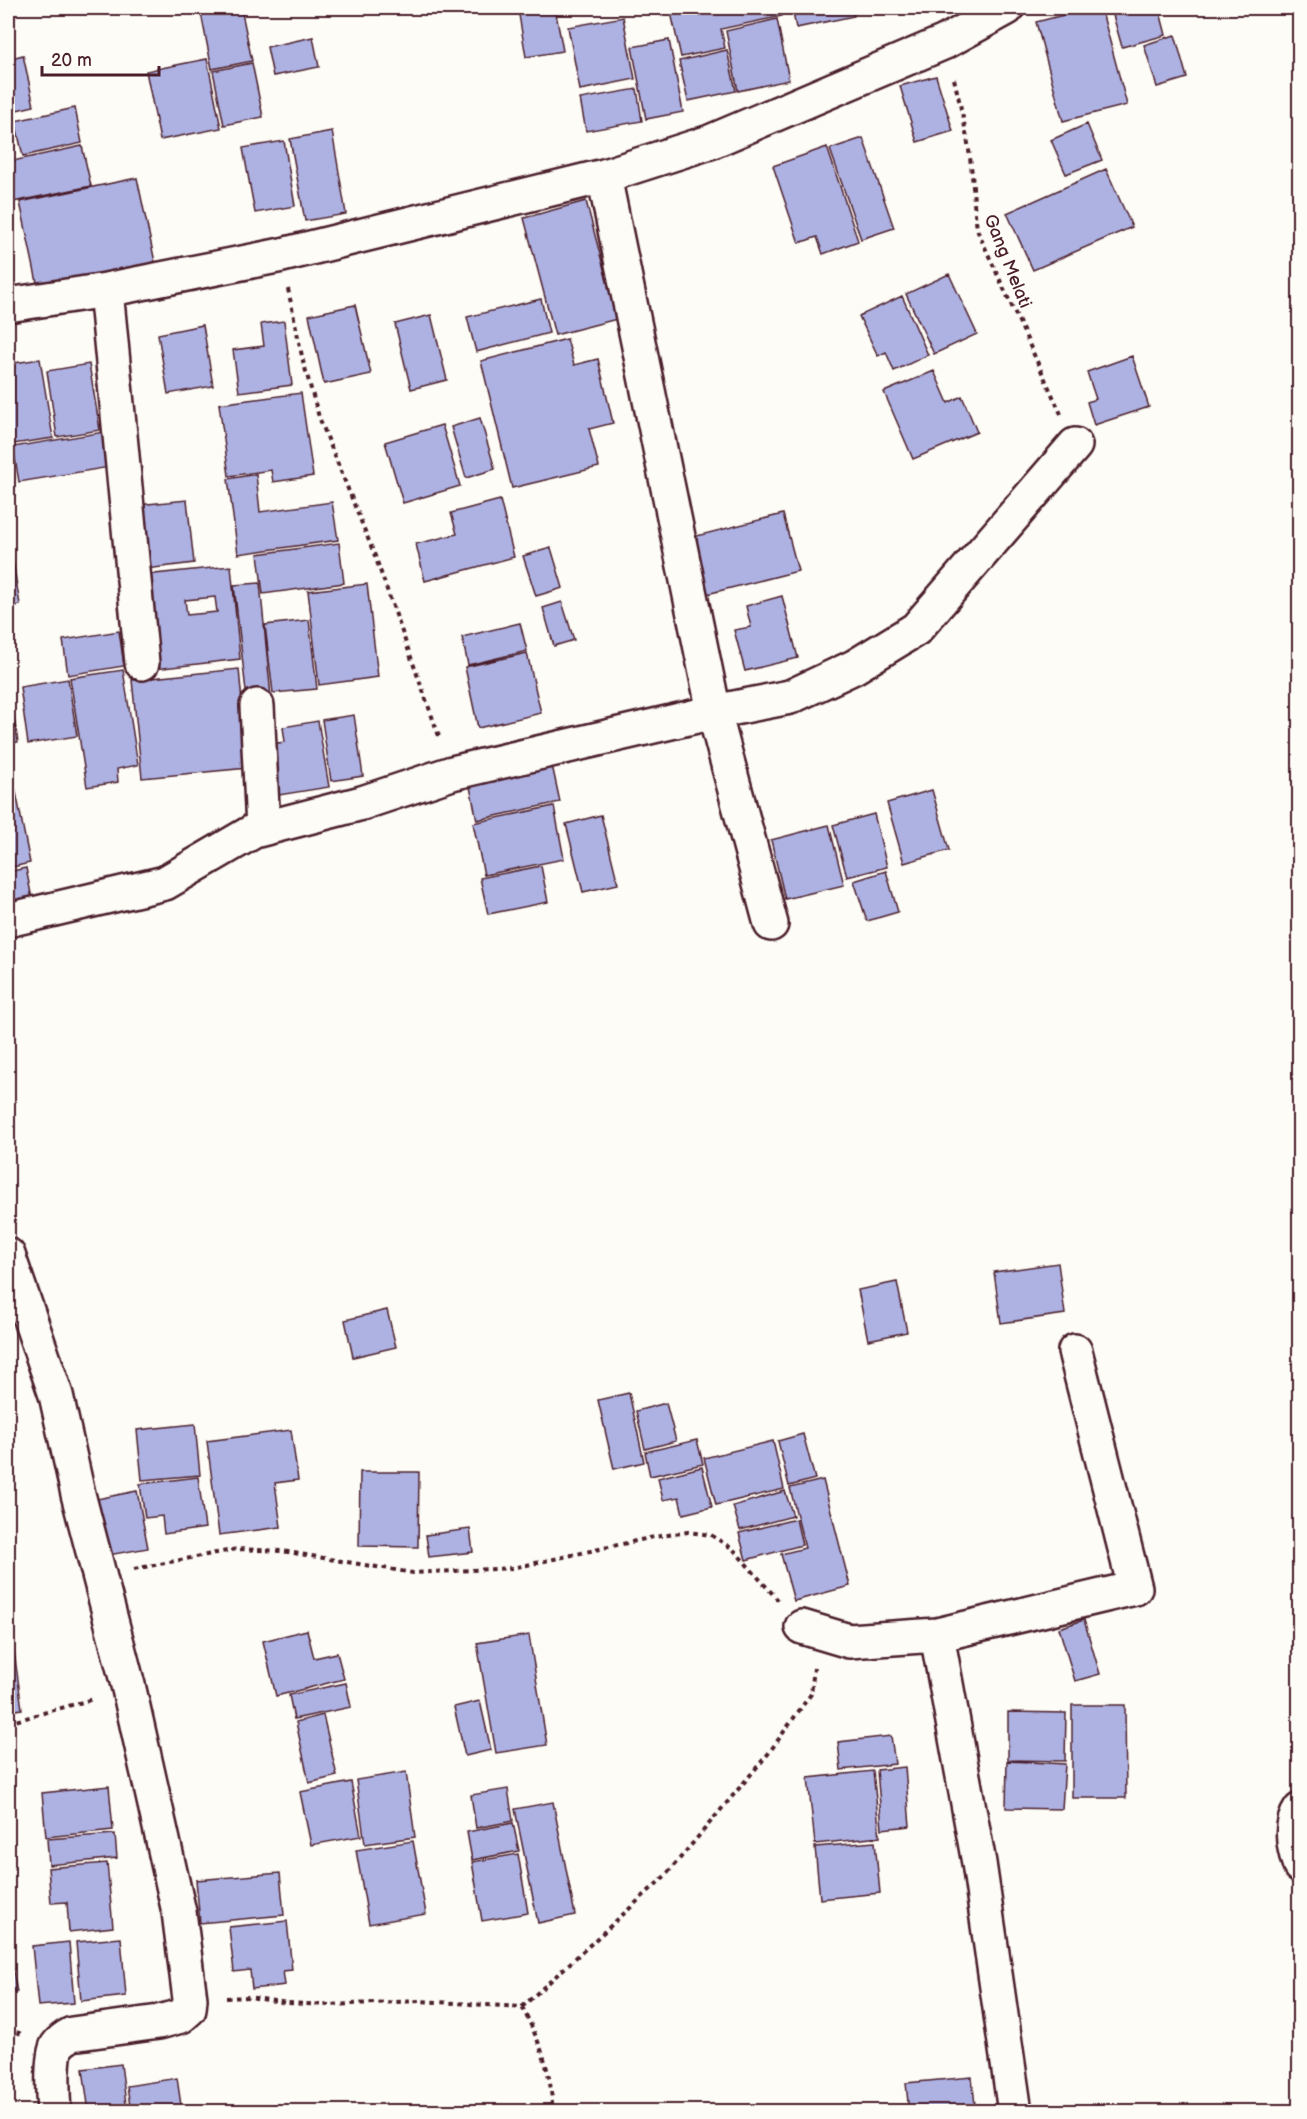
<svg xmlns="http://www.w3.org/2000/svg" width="1307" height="2119" viewBox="0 0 1307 2119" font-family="'Balsamiq Sans',sans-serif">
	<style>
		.building { fill: #aeb2e3; stroke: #4a1f2b; stroke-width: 1.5; fill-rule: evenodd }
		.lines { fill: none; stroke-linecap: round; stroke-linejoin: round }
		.minor-casing { stroke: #4a1f2b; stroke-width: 38 }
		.path { stroke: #4a1f2b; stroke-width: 4; stroke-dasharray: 4.5 4.5; stroke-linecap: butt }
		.minor { stroke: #fdfcf7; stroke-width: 33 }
		.labels { text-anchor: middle; stroke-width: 4.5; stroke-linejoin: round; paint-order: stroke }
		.street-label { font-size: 18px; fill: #4a1f2b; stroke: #fdfcf7 }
	</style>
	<rect width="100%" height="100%" fill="#fdfcf7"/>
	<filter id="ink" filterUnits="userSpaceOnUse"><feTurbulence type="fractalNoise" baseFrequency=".0167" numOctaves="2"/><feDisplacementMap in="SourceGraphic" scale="12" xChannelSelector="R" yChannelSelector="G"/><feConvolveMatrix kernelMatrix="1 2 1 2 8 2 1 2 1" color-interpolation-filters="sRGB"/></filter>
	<g filter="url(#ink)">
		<path class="building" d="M200 8H241L252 61 212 69Z
			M528 8H555L563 51 526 57 518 9Z
			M670 8H780L782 16 721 29 725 48 681 57Z
			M792 8H852L854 16 796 28Z
			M1091 8H1101L1127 105 1063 121 1036 22Z
			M1111 8H1159L1166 35 1122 47Z
			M623 17 635 79 580 90 568 27Z
			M777 19 789 80 738 91 726 31Z
			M1175 35 1187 78 1157 87 1144 45Z
			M313 37 319 67 273 76 267 47Z
			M669 40 683 112 646 119 632 47Z
			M727 50 736 91 688 101 679 61Z
			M23 55 34 106 8 112V59Z
			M207 59 221 128 160 140 146 71Z
			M252 63 263 117 224 125 213 71Z
			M936 76 953 131 917 142 900 86Z
			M637 89 642 121 586 131 580 99Z
			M75 108 82 143 23 156 15 121Z
			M1087 124 1102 160 1066 174 1051 140Z
			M332 131 346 214 305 221 290 139Z
			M863 138 894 228 861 239 830 149Z
			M284 141 295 206 255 213 243 148Z
			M82 146 91 186 8 203V162Z
			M827 147 858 241 823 254 817 237 799 243 773 166Z
			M1106 169 1132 227 1033 270 1007 213Z
			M137 178 155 262 38 287 20 202Z
			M586 201 617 319 555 335 524 218Z
			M949 274 977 334 934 354 906 294Z
			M902 296 928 355 894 371 886 352 878 356 859 316Z
			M541 299 549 333 476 352 467 317Z
			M355 305 371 374 324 384 309 315Z
			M431 315 447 380 411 389 395 324Z
			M284 321 292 385 239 392 233 350 264 346 261 324Z
			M203 325 213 386 168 394 158 334Z
			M567 339 574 365 598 359 613 423 589 429 599 467 512 488 481 361Z
			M1132 356 1149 407 1094 425 1087 402 1096 399 1087 372Z
			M40 359 53 438 13 444 8 408V364Z
			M89 364 100 430 57 437 47 371Z
			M934 371 948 403 962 396 977 432 913 459 884 392Z
			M301 393 313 476 273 482 271 470 229 476 219 404Z
			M480 418 495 469 466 478 451 427Z
			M442 425 460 486 403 503 385 442Z
			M104 432 110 467 19 482 13 447Z
			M256 474 260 512 332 502 338 540 238 554 228 479Z
			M187 500 194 563 146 569 138 505Z
			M500 500 514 557 425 581 416 544 457 534 451 513Z
			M783 514 798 571 703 595 689 538Z
			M8 529 20 605 8 608Z
			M339 543 344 583 263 594 258 554Z
			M551 548 563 588 536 596 523 556Z
			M231 566 240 659 155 669 145 575ZM215 597 217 612 187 615 185 600Z
			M260 583 271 697 247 700 234 585Z
			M367 584 378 677 319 685 308 591Z
			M782 596 798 658 745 671 734 630 751 627 746 606Z
			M562 602 574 640 554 646 543 608Z
			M309 620 317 689 273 693 265 625Z
			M520 623 527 651 468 665 462 637Z
			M119 631 124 666 68 675 63 640Z
			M527 653 541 713 478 728 465 667Z
			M239 669 248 768 142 778 132 680Z
			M123 670 138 765 117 769 118 782 87 787 70 678Z
			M68 679 77 736 28 744 20 687Z
			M8 688H9L18 742 8 744Z
			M354 715 363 776 331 781 322 720Z
			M318 721 329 787 279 795 271 744 285 742 283 727Z
			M552 765 560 802 477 820 469 782Z
			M15 787 30 863 8 868V788Z
			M932 790 949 850 904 863 887 803Z
			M554 806 564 859 484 875 473 823Z
			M874 814 887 867 847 877 833 825Z
			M601 815 618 884 583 892 566 824Z
			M829 825 844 885 785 899 771 840Z
			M541 866 548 902 488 914 480 878Z
			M26 868 32 899 8 904V872Z
			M886 871 898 912 867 921 854 881Z
			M1058 1263 1065 1314 1001 1323 994 1272Z
			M897 1282 907 1332 868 1340 858 1290Z
			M387 1310 396 1347 353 1357 345 1320Z
			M629 1393 644 1462 614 1469 598 1400Z
			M666 1403 676 1441 645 1449 636 1411Z
			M195 1424 200 1475 142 1480 137 1430Z
			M291 1430 298 1480 275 1483 281 1527 219 1535 207 1441Z
			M10 1431 13 1478 8 1479V1432Z
			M803 1434 815 1479 789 1486 778 1441Z
			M697 1440 703 1464 650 1476 645 1452Z
			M773 1441 784 1489 716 1505 704 1458Z
			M702 1467 712 1507 683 1514 679 1497 663 1500 658 1478Z
			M360 1472H419L418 1547 359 1546Z
			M198 1477 205 1528 164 1534 162 1516 145 1518 140 1484Z
			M823 1480 850 1586 794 1601 781 1554 805 1548 790 1488Z
			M137 1491 148 1548 103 1556 92 1500Z
			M785 1491 793 1516 740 1530 733 1506Z
			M796 1519 802 1545 746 1560 739 1533Z
			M470 1529 473 1552 429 1557 426 1535Z
			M9 1614 22 1709 8 1711V1615Z
			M1084 1620 1100 1674 1075 1681 1059 1628Z
			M307 1630 314 1658 337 1653 344 1679 276 1696 263 1641Z
			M529 1635 547 1745 496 1753 477 1643Z
			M346 1683 351 1707 294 1719 289 1695Z
			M480 1701 491 1750 465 1756 454 1707Z
			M1072 1705H1125L1126 1798H1072Z
			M1008 1712 1066 1713 1065 1761 1008 1760Z
			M323 1715 337 1776 309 1783 296 1722Z
			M891 1736 895 1764 841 1770 838 1742Z
			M1007 1761 1065 1764 1062 1809 1006 1808Z
			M905 1767 910 1826 882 1829 877 1770Z
			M873 1771 880 1837 815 1844 808 1778Z
			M406 1772 415 1837 365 1844 356 1780Z
			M351 1782 361 1836 311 1845 300 1792Z
			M109 1786 113 1830 46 1837 42 1793Z
			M508 1789 513 1821 476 1828 471 1795Z
			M553 1802 575 1915 538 1923 515 1809Z
			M513 1823 519 1851 472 1860 467 1832Z
			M115 1834 117 1858 49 1865 47 1839Z
			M413 1841 426 1914 369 1924 356 1850Z
			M875 1842 880 1893 820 1899 815 1847Z
			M518 1854 528 1913 482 1921 472 1862Z
			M107 1863 113 1927 69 1932 67 1902 51 1903 48 1868Z
			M280 1873 284 1915 200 1923 196 1880Z
			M287 1921 292 1970 283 1971 285 1985 252 1989 250 1970 234 1972 229 1927Z
			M121 1938 126 1996 81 2001 76 1942Z
			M69 1942 74 2003 38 2006 32 1946Z
			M8 1944 17 1992 8 1993Z
			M121 2064 127 2112H89L83 2069Z
			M972 2077 975 2105 909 2112 906 2083Z
			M177 2078 182 2112H131L127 2086Z
			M1000 2106V2112H946Z"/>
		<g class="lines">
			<g class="minor-casing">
				<path id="minor" d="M604 176 714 712 771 924
					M106 290 142 663
					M8 305 106 290 282 255 604 176 710 142 945 42 1007 8
					M257 706 263 828
					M8 920 165 883 254 831 362 803 452 773 714 712 790 697 854 667 916 629 1075 445
					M8 1255 56 1395 78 1494 129 1689 179 1912 190 1999 189 2009 181 2016 159 2022 72 2034C66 2037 61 2040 57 2046 51 2056 53 2098 54 2112
					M802 1627 849 1641 937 1635 1135 1588 1075 1351
					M937 1635 979 1863 1015 2112
					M1300 1810C1289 1826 1294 1849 1300 1866"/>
			</g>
			<path class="path" d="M954 79C961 108 968 137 971 166 974 188 973 210 978 232L1061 414
				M288 289 303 361 319 417 375 556 440 739
				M134 1569 237 1549 282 1551 413 1573 513 1568 654 1537 688 1532 711 1535 733 1549 778 1600
				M8 1723 93 1699
				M226 1998 249 1997 287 2003 329 2005 419 2001 522 2007C539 2040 553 2074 552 2112
				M522 2007 665 1876 768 1754 811 1694 814 1668
				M8 2029 22 2034"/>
			<use href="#minor" class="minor"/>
		</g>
	</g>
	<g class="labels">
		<g class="street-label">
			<text transform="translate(1008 261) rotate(68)" y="6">Gang Melati</text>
		</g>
	</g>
	<rect width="1307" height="2119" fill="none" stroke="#fdfcf7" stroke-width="30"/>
	<rect x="15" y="15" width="1277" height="2089" fill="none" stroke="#4a1f2b" stroke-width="2" filter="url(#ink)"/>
	<path d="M42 66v9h117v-9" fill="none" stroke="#4a1f2b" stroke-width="3"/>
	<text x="51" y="66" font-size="18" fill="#4a1f2b" stroke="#fdfcf7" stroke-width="4.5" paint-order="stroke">20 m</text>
</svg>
